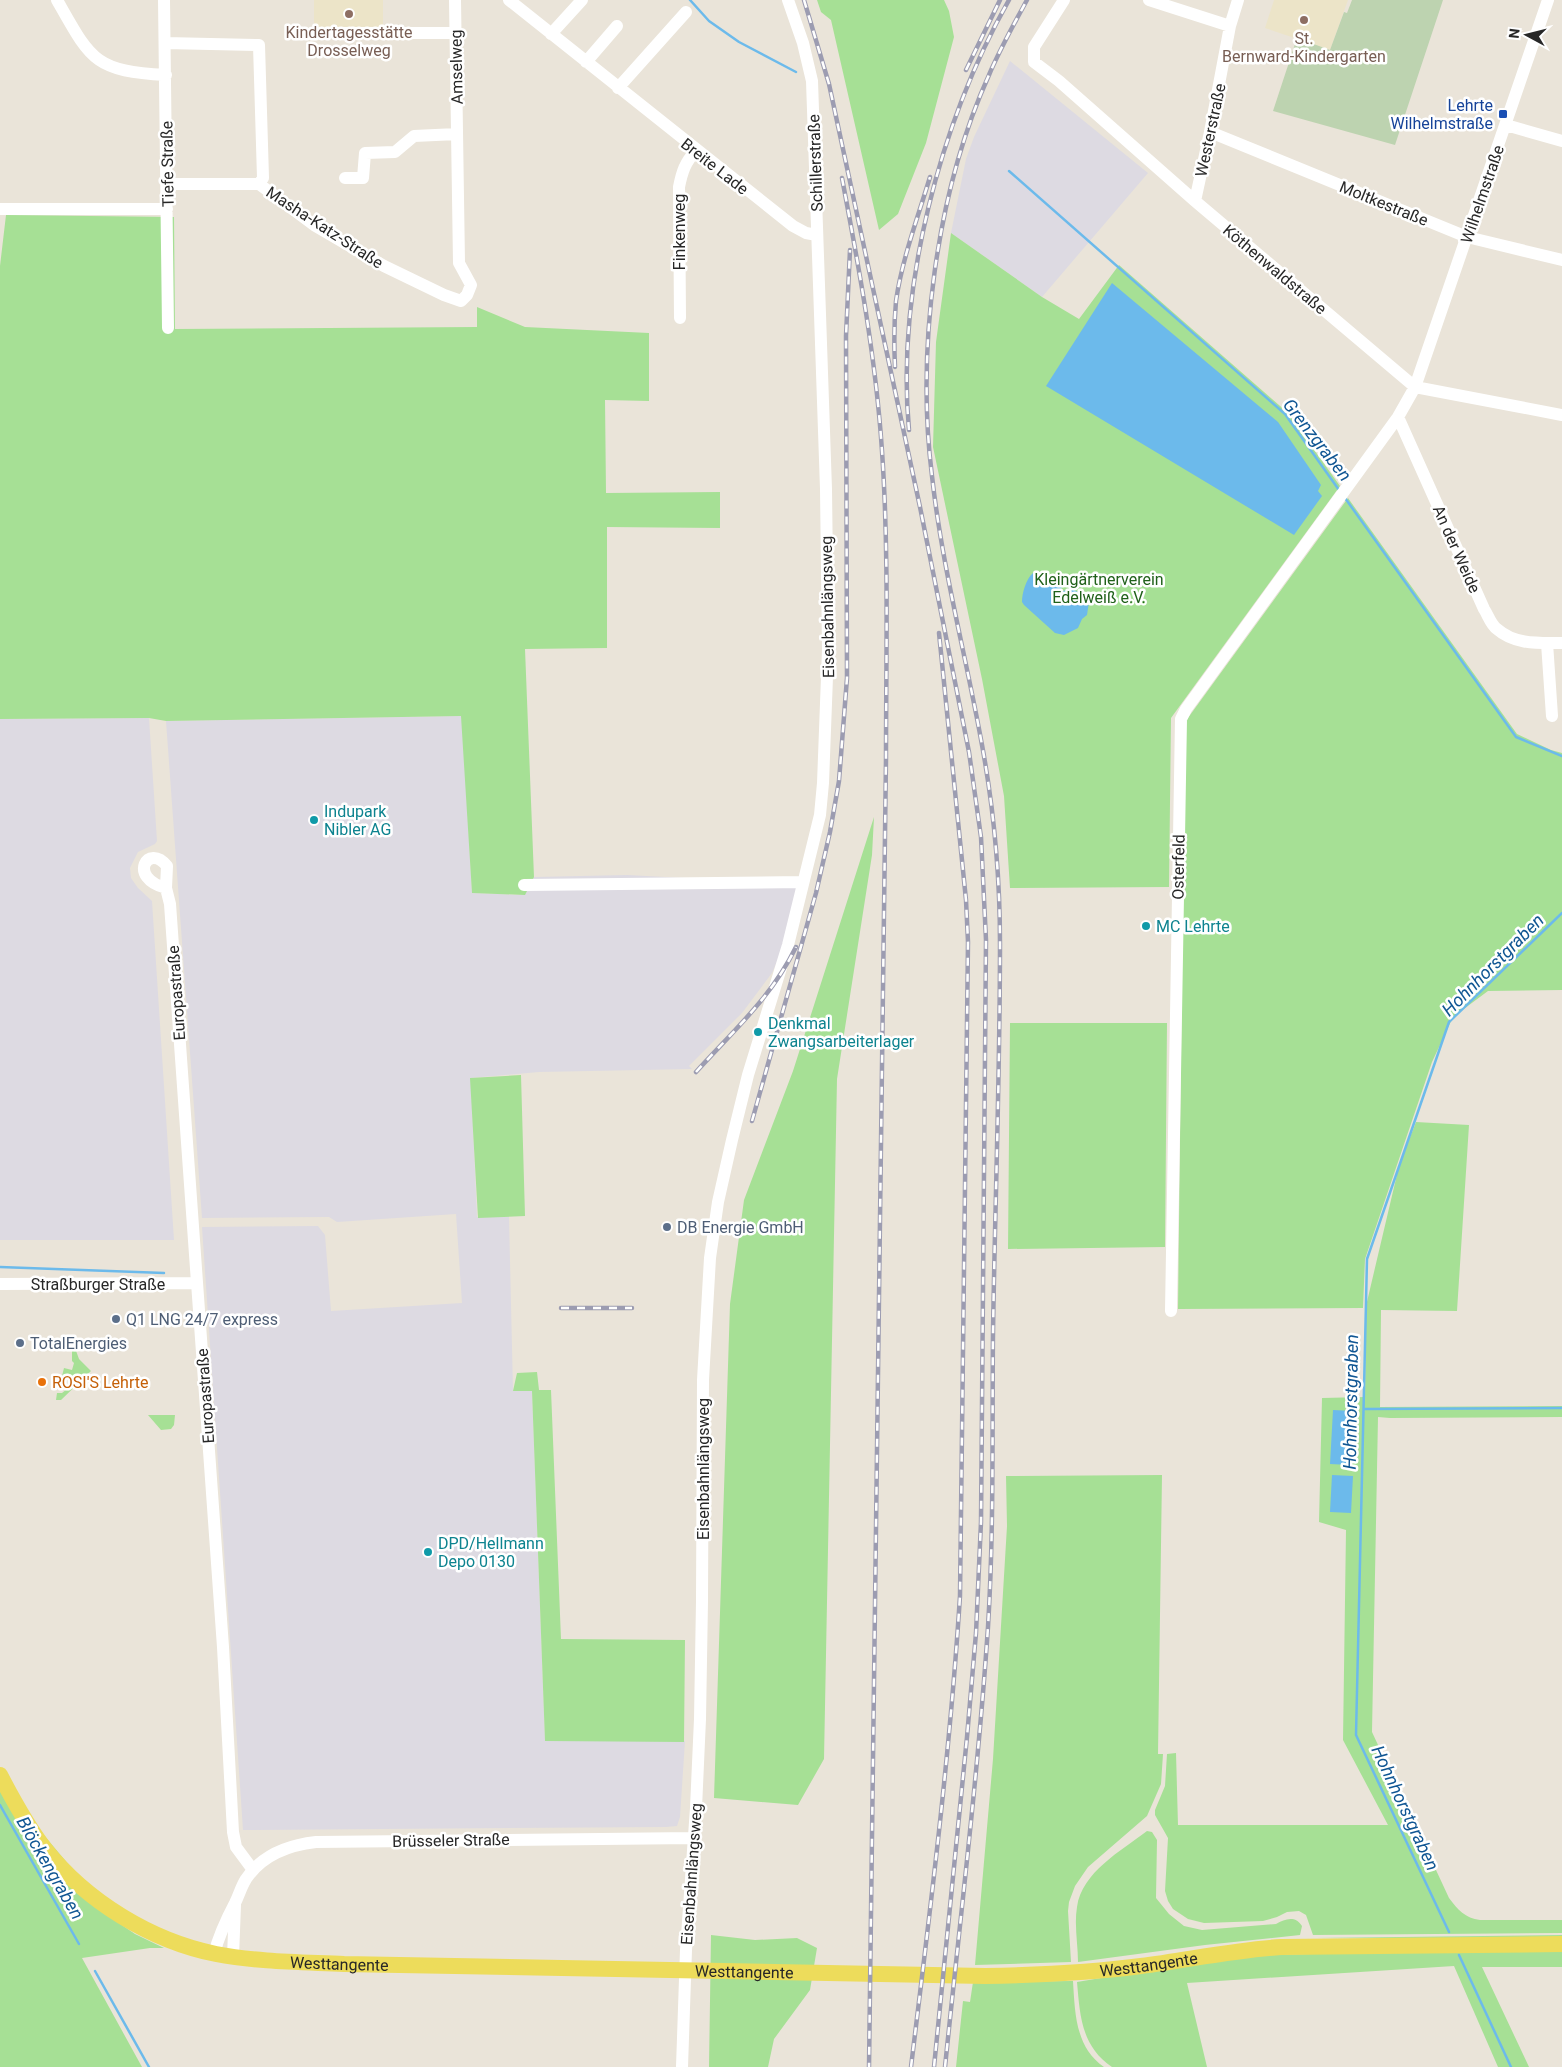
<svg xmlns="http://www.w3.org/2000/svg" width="1562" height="2067" viewBox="0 0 1562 2067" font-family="Roboto,sans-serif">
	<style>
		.industrial { fill: #dddae2 }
		.education { fill: #ece4c8 }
		.green { fill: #a6e095 }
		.cemetery { fill: #bdd3b0 }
		.water { fill: #6cbaeb }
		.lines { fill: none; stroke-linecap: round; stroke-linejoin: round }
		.stream { stroke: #6cbaeb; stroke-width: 2.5 }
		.minor { stroke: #fff; stroke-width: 12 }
		.major { stroke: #eddc5b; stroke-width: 16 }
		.rail-casing { stroke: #9c9cb1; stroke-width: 4.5 }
		.rail { stroke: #fff; stroke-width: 2.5; stroke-dasharray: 8; stroke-linecap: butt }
		.education-dot { fill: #8d6e63; stroke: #fff; stroke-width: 2 }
		.transit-dot { fill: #1a4fb4; stroke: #fff; stroke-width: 2 }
		.culture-dot { fill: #0f9aa8; stroke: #fff; stroke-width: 2 }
		.service-dot { fill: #5c6f8a; stroke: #fff; stroke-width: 2 }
		.food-dot { fill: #e8710a; stroke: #fff; stroke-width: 2 }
		.labels { text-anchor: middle; stroke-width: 5; stroke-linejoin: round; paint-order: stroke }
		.education-label { font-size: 16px; fill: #785e54; stroke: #fff }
		.street-label { font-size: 16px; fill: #272727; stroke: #fff }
		.transit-label { font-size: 16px; fill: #164399; stroke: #fff; text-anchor: end }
		.park-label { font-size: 16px; fill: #20611a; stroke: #fff }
		.culture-label { font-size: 16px; fill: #0d838f; stroke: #fff; text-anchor: start }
		.service-label { font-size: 16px; fill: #4e5e75; stroke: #fff; text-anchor: start }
		.food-label { font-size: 16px; fill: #c56008; stroke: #fff; text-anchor: start }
		.water-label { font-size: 18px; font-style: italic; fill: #105693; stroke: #fff }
	</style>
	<rect width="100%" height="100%" fill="#eae4d9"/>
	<path class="industrial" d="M1010 61 1148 173 1042 297 951 233 966 159 974 137Z
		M462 716 472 893 524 895 534 877 627 875 760 882 799 887 783 948 772 973 742 1013 689 1066 692 1069 539 1072 471 1078 477 1217H509L513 1391H532L545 1740 685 1741 680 1817 677 1826 666 1827 243 1830 202 1227 318 1226 325 1235 331 1311 462 1303 456 1214 337 1222 329 1217 202 1218 166 721Z
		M149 718 157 841 155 844 138 852 130 868 131 878 138 888 152 901 174 1240H0V719Z"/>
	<path class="education" d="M314 0H383V29L314 30Z
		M1274 0H1348L1330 50 1265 28Z"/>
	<path class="green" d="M817 0H944L949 11 954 37 926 143 898 214 879 230 831 20 821 12Z
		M6 215 174 217 175 329 477 327V307L525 327 649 333V401L605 400 606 493 720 492V528L607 527V648L525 649 534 877 525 895 472 893 461 716 166 721 149 718 0 719V266Z
		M951 233 1042 297 1079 319 1119 265 1287 412 1340 486 1171 718 1169 887 1010 888 1004 796 982 679 933 447 936 342Z
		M1348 498 1517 734 1551 750 1562 753V990L1488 991 1453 1017 1432 1062 1365 1259 1363 1308 1178 1309 1185 722Z
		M874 817 872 855 837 1079 824 1759 798 1805 714 1798 730 1304 744 1200 793 1071Z
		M1010 1023H1167L1165 1247 1008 1249Z
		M521 1075 525 1216 478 1218 470 1078Z
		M1416 1122 1469 1125 1457 1311 1381 1310 1380 1407 1562 1406V1417L1390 1418 1378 1417 1372 1732 1449 1898C1458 1910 1465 1918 1480 1920H1562V1933L1313 1935 1306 1915 1299 1911 1287 1912 1277 1917 1263 1921 1204 1923 1188 1919 1173 1909 1168 1901 1165 1891 1168 1838 1155 1815V1810L1165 1786 1167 1754 1176 1753 1178 1825H1388L1343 1740 1346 1530 1319 1522 1322 1398 1365 1397 1366 1306 1399 1166Z
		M72 1347 75 1348 79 1359 91 1371 61 1400H56L57 1393H62L67 1389 69 1378 62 1376 64 1368 72 1370 74 1363 72 1361Z
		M537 1372 539 1390H551L561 1639 685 1640 684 1742 545 1741 532 1391H513L517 1373Z
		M148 1415H175L174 1425 171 1429 161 1430Z
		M1162 1475 1158 1754H1163L1161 1784 1147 1816 1088 1867 1075 1886 1069 1902 1068 1911 1071 1962 975 1965 993 1759 1007 1526 1006 1476Z
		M0 1783 116 1921 135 1934 164 1948H150L82 1958 142 2067H0Z
		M1147 1831 1152 1832 1157 1840 1156 1898 1169 1914 1184 1926 1202 1930 1276 1924C1285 1919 1295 1915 1302 1926L1300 1935 1205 1945 1078 1962C1078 1944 1074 1925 1077 1907 1082 1872 1121 1851 1147 1831Z
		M711 1935 755 1940 797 1938 817 1948 810 1990 774 2039 768 2067H709Z
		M1562 1935V1939L1315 1938Z
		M1562 1948V1967H1482L1529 2067H1498L1454 1966 1187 1983 1207 2067H1112C1081 2046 1080 2015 1077 1982L1232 1956Z
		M1073 1981C1075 2012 1075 2047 1104 2067H956L963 2001 970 2002 973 1982Z"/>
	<path class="cemetery" d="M1352 0H1443L1395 145 1273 111 1297 38 1330 50 1344 12 1347 13Z"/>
	<path class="water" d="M1112 283 1278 422 1321 485 1318 491 1322 496 1294 535 1046 386Z
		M1033 573H1037L1053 582 1063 585 1060 590 1063 591 1072 589 1080 593 1089 602 1087 615 1082 619 1078 628 1064 635 1055 633 1024 605 1022 602C1022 593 1026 579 1033 573Z
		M1333 1410 1353 1411 1350 1465 1330 1464Z
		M1332 1475 1353 1476 1351 1513 1330 1512Z"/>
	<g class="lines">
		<path class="stream" d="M690 0 709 21 739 42 796 72
			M1009 171 1285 414 1339 490
			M1345 498 1516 737 1562 756
			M0 1267 164 1273
			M1364 1409 1562 1408
			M0 1805 79 1944
			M1449 1932 1356 1735 1367 1259 1449 1022 1562 913
			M1459 1955 1511 2067
			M95 1971 149 2067"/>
		<path class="minor" d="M57 0C91 60 94 71 166 75
			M164 0 168 328
			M509 0 793 226 806 233 817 235
			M1064 0 1034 47V62L1059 81 1195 201 1415 387 1562 415
			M1149 0 1230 26
			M339 33H455
			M551 34 582 0
			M165 43 259 45 263 178 259 184
			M586 62 617 26
			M618 88 686 12
			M1506 125 1562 141
			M1210 132 1467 237 1562 260
			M345 178H363L365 153 395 152 414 136 457 134
			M167 184H259L314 225 384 266 444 295 461 301 467 295 471 285 459 263 455 0
			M1195 201 1210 132 1230 26 1238 0
			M0 209H167
			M680 318 679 187C682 172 685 162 696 151
			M1398 417 1484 609C1488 615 1491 625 1497 629 1515 645 1539 643 1562 643
			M1547 643 1552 716
			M524 885 803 882
			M166 888C127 878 148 842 167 866L166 888 170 904 223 1647 233 1832 236 1847 253 1870
			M0 1284 197 1283
			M1171 1311 1181 719 1186 709 1398 417 1415 387 1548 0
			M214 1954C219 1935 226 1920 235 1903 239 1895 241 1887 246 1879 262 1855 289 1845 316 1842L694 1838
			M233 1957 235 1905
			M682 2067 686 1950 696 1808 700 1719 702 1601 703 1380 710 1258 718 1202 732 1140 748 1075 788 945 820 815 823 783 828 650 826 489 812 81 803 43 788 0"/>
		<path class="major" id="s1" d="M0 1775C13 1800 27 1826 45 1849 86 1901 151 1941 216 1954 258 1962 302 1962 344 1964L985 1976C1038 1975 1089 1973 1141 1966 1188 1960 1233 1950 1281 1947L1562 1944"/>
		<g class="rail-casing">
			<path id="rail" d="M804 0 829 84 920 507 969 752 981 837 986 940 981 1522 976 1633 967 1737 934 2067
				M966 70 1000 0
				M842 178C859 268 876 359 882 451 889 553 886 656 886 758L869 2067
				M895 367C894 345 894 323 896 301 902 259 918 217 930 177
				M909 430C896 290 940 122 1009 0
				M696 1072C734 1030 771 998 796 947
				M752 1121 816 893 830 832 839 781 847 678 846 336 850 250
				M561 1308H632
				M911 2067C930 1911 950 1754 960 1596L968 942 966 900 939 633
				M945 2067C960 1920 978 1774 988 1627 994 1529 992 1431 993 1333 995 1203 1000 1074 1000 944 1000 878 994 810 982 745 966 656 942 567 932 476 916 349 936 192 989 75 1000 49 1014 24 1027 0"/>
		</g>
		<use href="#rail" class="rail"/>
	</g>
	<g class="education-dot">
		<circle cx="349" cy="14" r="5"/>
		<circle cx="1304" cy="20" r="5"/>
	</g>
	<rect class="transit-dot" x="1498" y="109" width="10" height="10" rx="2.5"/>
	<g class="culture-dot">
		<circle cx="314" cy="820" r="5"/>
		<circle cx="1146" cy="926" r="5"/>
		<circle cx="758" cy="1032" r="5"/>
		<circle cx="428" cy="1552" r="5"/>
	</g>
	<g class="service-dot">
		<circle cx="667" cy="1227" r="5"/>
		<circle cx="116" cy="1319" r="5"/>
		<circle cx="20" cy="1343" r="5"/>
	</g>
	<circle class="food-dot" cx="42" cy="1382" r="5"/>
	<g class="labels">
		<g class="education-label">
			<text x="349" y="38">Kindertagesstätte<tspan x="349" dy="18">Drosselweg</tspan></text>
			<text x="1304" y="44">St.<tspan x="1304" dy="18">Bernward-Kindergarten</tspan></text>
		</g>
		<g class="street-label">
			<text transform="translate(456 67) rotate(-91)" y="6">Amselweg</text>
			<text transform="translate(1210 130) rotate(-78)" y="6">Westerstraße</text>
			<text transform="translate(815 163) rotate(-92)" y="6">Schillerstraße</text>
			<text transform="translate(167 164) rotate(-91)" y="6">Tiefe Straße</text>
			<text transform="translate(715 166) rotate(38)" y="6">Breite Lade</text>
			<text transform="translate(1482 194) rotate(-71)" y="6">Wilhelmstraße</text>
			<text transform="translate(1384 203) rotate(22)" y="6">Moltkestraße</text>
			<text transform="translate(325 227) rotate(33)" y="6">Masha-Katz-Straße</text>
			<text transform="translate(679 232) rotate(-90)" y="6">Finkenweg</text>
			<text transform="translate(1275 269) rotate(40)" y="6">Köthenwaldstraße</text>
			<text transform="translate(1457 549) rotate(66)" y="6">An der Weide</text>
			<text transform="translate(827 607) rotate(-91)" y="6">Eisenbahnlängsweg</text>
			<text transform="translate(1178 867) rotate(-89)" y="6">Osterfeld</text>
			<text transform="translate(176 993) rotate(-94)" y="6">Europastraße</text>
			<text x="98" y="1290">Straßburger Straße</text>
			<text transform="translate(205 1396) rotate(-94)" y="6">Europastraße</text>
			<text transform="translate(703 1469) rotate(-90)" y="6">Eisenbahnlängsweg</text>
			<text transform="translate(451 1840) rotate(-1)" y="6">Brüsseler Straße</text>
			<text transform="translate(691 1874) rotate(-86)" y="6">Eisenbahnlängsweg</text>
			<text dy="6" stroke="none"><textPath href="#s1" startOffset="415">Westtangente</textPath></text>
			<text dy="6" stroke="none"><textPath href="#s1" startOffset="1225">Westtangente</textPath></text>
			<text dy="6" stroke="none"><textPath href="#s1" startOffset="820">Westtangente</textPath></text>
		</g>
		<g class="transit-label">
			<text x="1493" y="111">Lehrte<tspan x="1493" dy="18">Wilhelmstraße</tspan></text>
		</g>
		<g class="park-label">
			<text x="1099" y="585">Kleingärtnerverein<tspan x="1099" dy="18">Edelweiß e.V.</tspan></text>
		</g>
		<g class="culture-label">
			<text x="324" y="817">Indupark<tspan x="324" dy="18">Nibler AG</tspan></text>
			<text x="1156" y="932">MC Lehrte</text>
			<text x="768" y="1029">Denkmal<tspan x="768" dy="18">Zwangsarbeiterlager</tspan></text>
			<text x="438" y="1549">DPD/Hellmann<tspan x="438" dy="18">Depo 0130</tspan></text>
		</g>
		<g class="service-label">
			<text x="677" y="1233">DB Energie GmbH</text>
			<text x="126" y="1325">Q1 LNG 24/7 express</text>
			<text x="30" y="1349">TotalEnergies</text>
		</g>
		<g class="food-label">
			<text x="52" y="1388">ROSI'S Lehrte</text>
		</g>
		<g class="water-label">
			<text transform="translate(1317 440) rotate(52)" y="6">Grenzgraben</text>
			<text transform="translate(1493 965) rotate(-45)" y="6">Hohnhorstgraben</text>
			<text transform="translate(1351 1402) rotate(-89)" y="6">Hohnhorstgraben</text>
			<text transform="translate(1405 1808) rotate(65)" y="6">Hohnhorstgraben</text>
			<text transform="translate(50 1868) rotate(60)" y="6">Blöckengraben</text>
		</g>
	</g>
	<g transform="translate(1527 35) rotate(277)" stroke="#ffffff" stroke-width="4" paint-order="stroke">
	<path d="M0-4L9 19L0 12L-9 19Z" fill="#272727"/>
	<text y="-8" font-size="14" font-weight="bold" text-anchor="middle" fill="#272727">N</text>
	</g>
</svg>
